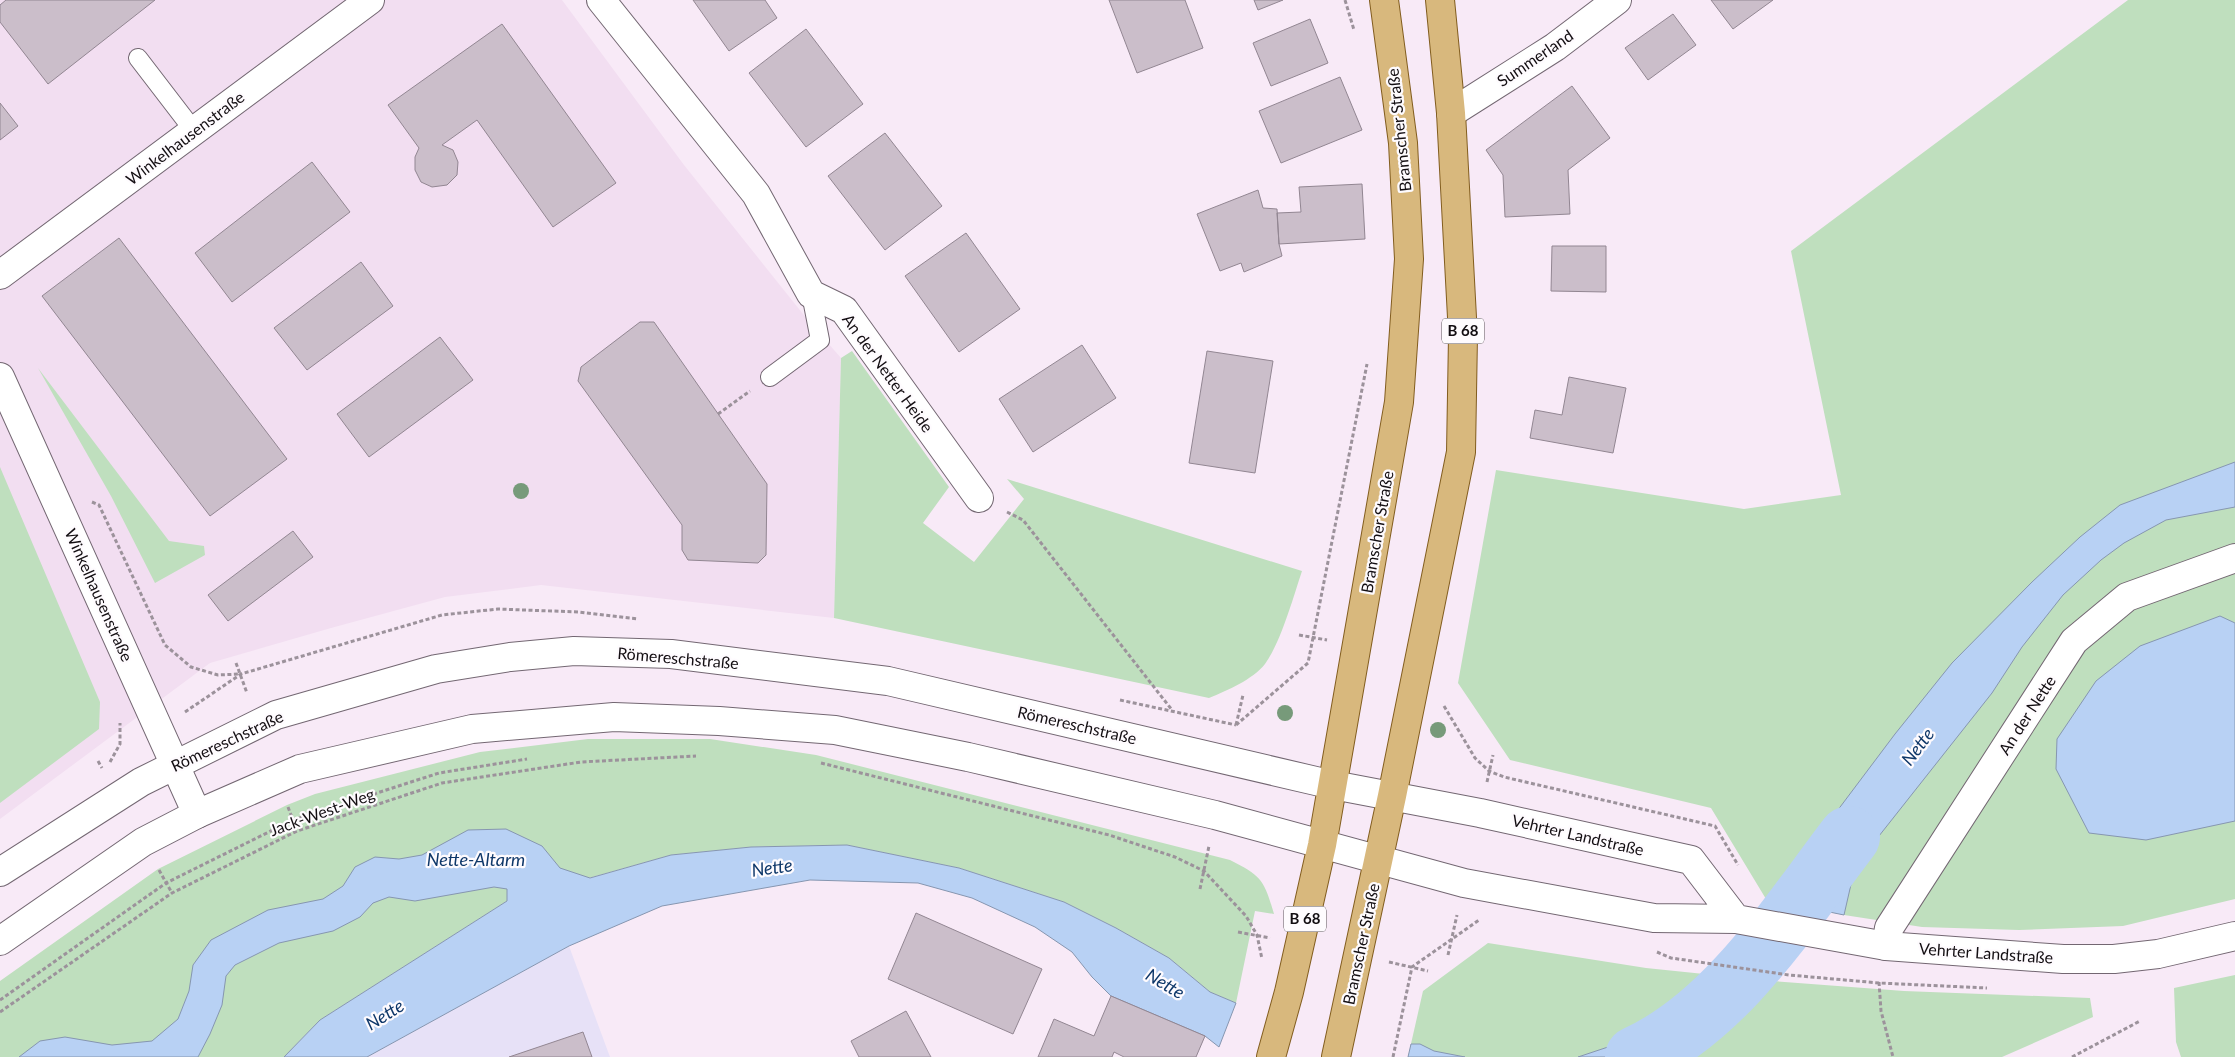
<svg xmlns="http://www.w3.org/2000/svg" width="2235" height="1057" viewBox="0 0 2235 1057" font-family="Lato,sans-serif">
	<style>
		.built { fill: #f2def1 }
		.industrial { fill: #e7e1f7 }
		.green { fill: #bfdfbe }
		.water { fill: #b8d1f4; stroke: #8696b0 }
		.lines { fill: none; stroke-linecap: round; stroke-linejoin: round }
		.river { stroke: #b8d1f4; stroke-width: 62 }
		.building { fill: #cbbeca; stroke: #928692 }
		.service-casing { stroke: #736772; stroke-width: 20 }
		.minor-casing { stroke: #736772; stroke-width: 30 }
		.secondary-casing { stroke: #736772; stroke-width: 30 }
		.primary-casing { stroke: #825d1f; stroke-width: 30 }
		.path { stroke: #9c929b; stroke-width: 3; stroke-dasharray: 4 2.5; stroke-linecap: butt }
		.service { stroke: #fff; stroke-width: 18 }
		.minor { stroke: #fff; stroke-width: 28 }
		.secondary { stroke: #fff; stroke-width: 28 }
		.primary { stroke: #d8b87d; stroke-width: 28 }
		.tree { fill: #779a7a }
		.labels { text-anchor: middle; stroke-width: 4.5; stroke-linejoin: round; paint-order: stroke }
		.shield { fill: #fefbfe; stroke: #5a5559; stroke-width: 1 }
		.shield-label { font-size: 15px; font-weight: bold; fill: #130e12 }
		.street-label { font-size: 16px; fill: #130e12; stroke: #fefbfe }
		.water-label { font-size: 18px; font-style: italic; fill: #0e3769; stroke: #fefbfe }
	</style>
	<rect width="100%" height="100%" fill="#f8eaf7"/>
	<path class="built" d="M0 0H562L684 165 807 319 841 358 834 618 541 585 445 597 331 628 210 663 0 819Z"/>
	<path class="industrial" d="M569 946 610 1057H367Z"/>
	<path class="green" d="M2128 0H2235V899L2123 926 2019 930 1922 927 1844 915 1766 899 1711 808 1510 760 1458 683 1496 470 1744 509 1841 495 1791 251Z
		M852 351 949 487 923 523 974 562 1024 499 1007 479 1302 571C1293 598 1281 642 1265 664 1252 680 1228 690 1209 698L834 618 841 358Z
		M38 368 169 541 204 546 205 555 155 583 111 496Z
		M0 467 100 702 99 729 0 803Z
		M588 739H710L816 755 1230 860C1262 876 1264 880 1274 914L1255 911 1236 1003 1210 992 1169 958 1116 928 1064 902 959 868 847 845 751 847 671 855 507 901 320 1020 284 1057H0V981L158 869 287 805 315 794 480 752Z
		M1488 943 1646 968 1772 981 1904 991 2090 998 2093 1017 2002 1057H1408L1423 991Z
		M2235 975V1057H2181L2176 1042 2174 988Z"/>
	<path class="water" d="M2235 462V507L2166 520 2124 543 2101 560 2063 595 2022 647 1992 693 1875 841 1852 880 1844 915 1766 899 1798 863 1895 734 1952 663 2032 582 2080 537 2120 505Z
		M2220 616 2235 623V821L2146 840 2089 833 2056 769 2057 739 2096 681 2140 646Z
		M506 829 542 846 560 868 590 878 671 855 751 847 847 845 959 868 1064 902 1116 928 1169 958 1210 992 1236 1003 1219 1047 1205 1036 1111 996 1092 977 1072 952 1035 927 972 898 918 883 810 880 662 906 569 946 367 1057H284L320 1020 507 901V889L494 887 415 901 389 897 373 903 360 917 333 931 279 943 235 965 226 976 222 1005 210 1034 198 1057H19L40 1041 65 1037 112 1045 152 1041 178 1019 189 991 193 965 211 940 268 910 323 899 343 886 355 867 375 857 399 859 422 855 468 830Z
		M1707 973 1772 981 1719 1025 1670 1057H1578L1638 1037 1690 994Z
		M1411 1044H1420L1434 1051 1465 1057H1408Z"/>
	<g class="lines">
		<path class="river" d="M1636 1057C1727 1016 1790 914 1849 837"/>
	</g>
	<path class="building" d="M6 0H155L48 84 0 22V5Z
		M693 0H765L777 18 729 51Z
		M1109 0H1185L1203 48 1137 73Z
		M1254 0H1283L1258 10Z
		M1711 0H1773L1733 29Z
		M1673 14 1696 45 1648 80 1625 48Z
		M1310 19 1328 63 1271 86 1253 43Z
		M502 24 616 183 553 227 477 120 442 145 453 150 458 162 457 175 447 185 432 187 421 182 415 170V157L419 148 388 105Z
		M806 29 863 104 806 147 749 73Z
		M1340 77 1362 130 1281 163 1259 111Z
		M1572 86 1610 138 1568 170 1570 214 1505 217 1503 175 1486 150Z
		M0 103 18 126 0 140Z
		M885 133 942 206 885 250 828 176Z
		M312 162 350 212 232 302 195 253Z
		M1362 184 1365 239 1279 244 1277 213 1301 212 1299 187Z
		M1258 190 1263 208 1277 209 1279 244 1282 256 1244 272 1241 263 1220 271 1197 214Z
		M966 233 1020 309 959 352 905 276Z
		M119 238 287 459 210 516 42 296Z
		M1552 246H1606V292L1551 291Z
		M361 262 393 306 307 370 274 328Z
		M640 322H654L767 484 766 555 758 563 688 560 682 550V525L578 381 581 367Z
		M440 337 473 380 369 457 337 414Z
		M1082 345 1116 398 1033 452 999 399Z
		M1207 351 1273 361 1255 473 1189 463Z
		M1569 377 1626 388 1613 453 1530 438 1535 410 1562 415Z
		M293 531 313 557 228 621 208 595Z
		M916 913 1042 969 1013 1034 888 979Z
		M1111 996 1205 1036 1196 1057H1124L1114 1052 1112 1057H1038L1054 1019 1094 1036Z
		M906 1011 931 1057H859L851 1041Z
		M583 1032 592 1057H509Z"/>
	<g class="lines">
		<g class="service-casing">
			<path id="service" d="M138 58 194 131
				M770 377 820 340 811 294"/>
		</g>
		<g class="minor-casing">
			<path id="minor" d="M601 0 756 194 811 294 844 310 979 498
				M1451 113 1555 47 1617 0
				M0 275 370 0
				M0 377 197 814
				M1886 946 1889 928 2074 641 2127 597 2235 558"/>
		</g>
		<g class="secondary-casing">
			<path id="secondary" d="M0 872 141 782 276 715 436 669 510 657 574 651 671 654 888 681 1333 785 1480 813 1691 860 1736 919
				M0 941 143 842 197 814 300 769 472 729 614 717 719 721 835 730 968 757 1215 815 1464 883 1654 918 1736 919 1886 946 2063 959H2114L2158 954 2235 936"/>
		</g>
		<g class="primary-casing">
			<path id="primary" d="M1271 1057 1289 992 1322 845 1399 402 1409 259 1403 143 1384 0
				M1336 1057 1392 796 1461 452 1463 336 1451 113 1440 0"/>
		</g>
		<path class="path" d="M1345 0 1354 30
			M718 414 750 391
			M92 502 99 505 165 645 191 667 218 675 240 674
			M1007 512 1023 520 1172 710
			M1299 635 1327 640
			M236 663 247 693
			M1120 700 1236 725
			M1444 706 1475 758 1489 771 1504 777 1715 826 1738 865
			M185 712 241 674 442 615 498 609 578 612 638 619
			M1236 725 1308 663 1367 364
			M1236 725 1243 695
			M98 761 102 768
			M110 762 120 744V723
			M821 763 1109 835 1175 857 1204 871 1246 916 1257 935 1262 959
			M1487 782 1493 755
			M288 807 297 831
			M159 870 172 893
			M1200 889 1209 846
			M1238 932 1270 938
			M1657 952 1671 958 1789 975 1879 983 1987 988
			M1448 955 1457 915
			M1389 962 1428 971
			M1879 982 1881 1011 1893 1057
			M0 1000 166 883 293 820 439 773 527 759
			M0 1012 172 893 297 831 442 783 581 762 696 756
			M1393 1057 1412 967 1479 920
			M2072 1057 2140 1021"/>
		<use href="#service" class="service"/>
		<use href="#minor" class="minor"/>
		<use href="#secondary" class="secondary"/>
		<use href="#primary" class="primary"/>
	</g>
	<g class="tree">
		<circle cx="521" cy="491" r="8"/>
		<circle cx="1285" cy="713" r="8"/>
		<circle cx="1438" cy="730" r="8"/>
	</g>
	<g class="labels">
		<g class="shield">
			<rect x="1442" y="318.5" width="42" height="25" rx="4"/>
			<rect x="1284" y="906.5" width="42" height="25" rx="4"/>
		</g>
		<g class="shield-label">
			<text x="1463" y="336">B 68</text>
			<text x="1305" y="924">B 68</text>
		</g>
		<g class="street-label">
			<text transform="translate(1535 58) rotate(-34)" y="6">Summerland</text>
			<text transform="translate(1399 130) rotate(-96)" y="6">Bramscher Straße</text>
			<text transform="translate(185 138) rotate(-37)" y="6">Winkelhausenstraße</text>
			<text transform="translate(888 373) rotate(54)" y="6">An der Netter Heide</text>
			<text transform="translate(1377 532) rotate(-80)" y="6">Bramscher Straße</text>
			<text transform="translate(99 595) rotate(66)" y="6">Winkelhausenstraße</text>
			<text transform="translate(678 658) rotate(5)" y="6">Römereschstraße</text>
			<text transform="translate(2027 715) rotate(-57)" y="6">An der Nette</text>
			<text transform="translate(1077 725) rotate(13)" y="6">Römereschstraße</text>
			<text transform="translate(227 741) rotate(-25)" y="6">Römereschstraße</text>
			<text transform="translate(322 812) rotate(-20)" y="6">Jack-West-Weg</text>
			<text transform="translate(1578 835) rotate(13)" y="6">Vehrter Landstraße</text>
			<text transform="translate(1361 944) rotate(-78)" y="6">Bramscher Straße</text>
			<text transform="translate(1986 953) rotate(4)" y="6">Vehrter Landstraße</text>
		</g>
		<g class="water-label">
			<text transform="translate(1918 747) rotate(-53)" y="6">Nette</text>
			<text x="476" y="866">Nette-Altarm</text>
			<text transform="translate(772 868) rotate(-8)" y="6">Nette</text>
			<text transform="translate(1165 984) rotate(31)" y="6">Nette</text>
			<text transform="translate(385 1015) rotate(-32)" y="6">Nette</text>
		</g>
	</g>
</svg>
